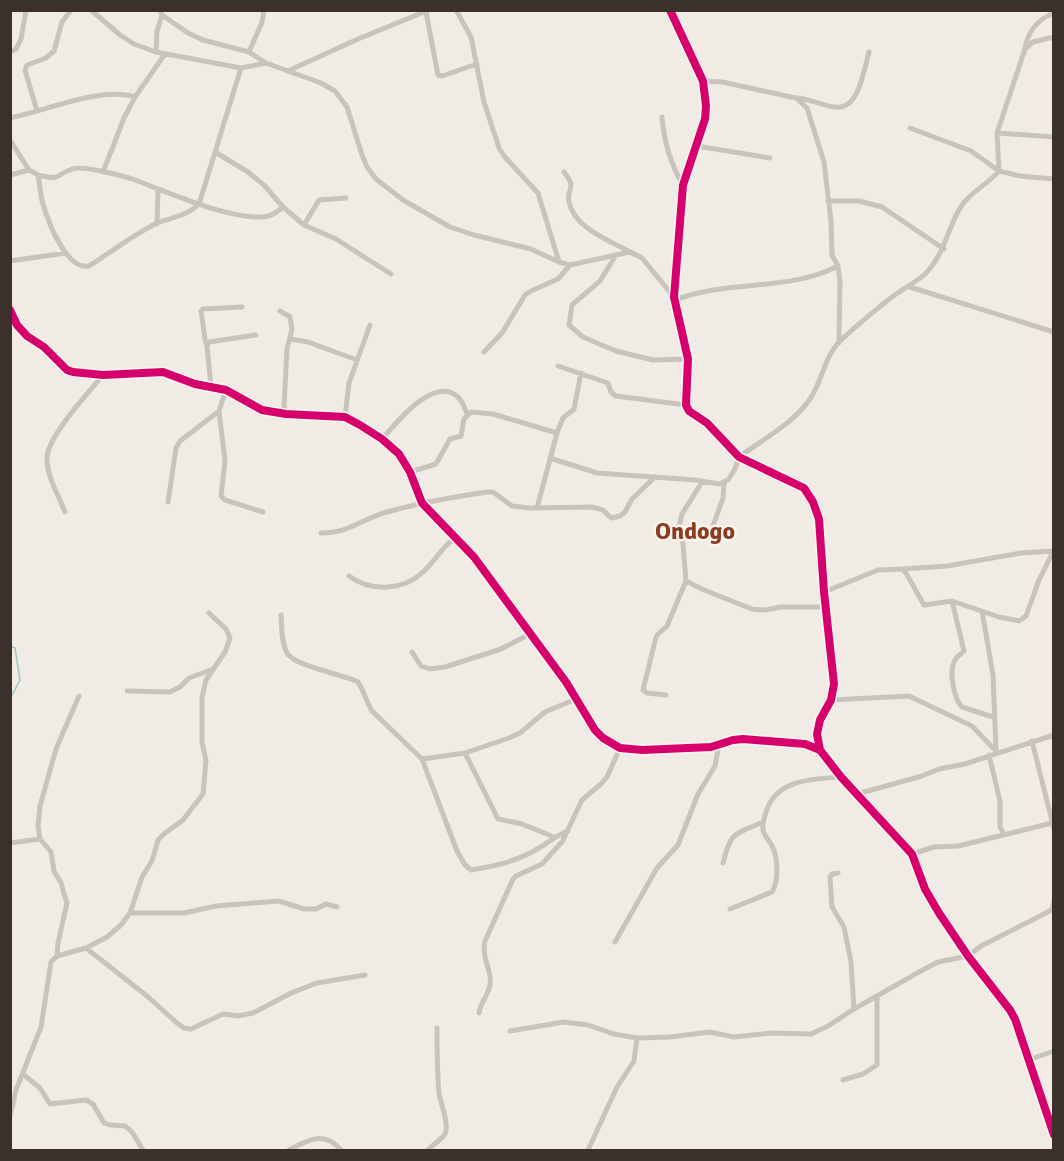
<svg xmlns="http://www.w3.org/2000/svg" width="1064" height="1161" viewBox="0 0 1064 1161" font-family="Signika,sans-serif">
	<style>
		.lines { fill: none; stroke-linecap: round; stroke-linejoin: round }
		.stream { stroke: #a1c2c1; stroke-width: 1.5 }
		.minor { stroke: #c9c3be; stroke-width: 5 }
		.cycleway-casing { stroke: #fbf5ee; stroke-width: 11 }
		.cycleway { stroke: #d6006c; stroke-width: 8 }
		.labels { text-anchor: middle; stroke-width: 5; stroke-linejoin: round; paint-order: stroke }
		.quarter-label { font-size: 24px; font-weight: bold; fill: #8c3b22; stroke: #fbf5ee }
	</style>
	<rect width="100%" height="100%" fill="#f0ebe5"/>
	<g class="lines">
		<path class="stream" d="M10 646 15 648 20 680 10 699"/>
		<path class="minor" d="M91 10 120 35 134 44 156 52 241 68 266 63
			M160 10 162 15 188 33 203 40 249 52 266 63 321 83 335 91 347 107 362 155 367 167 376 179 403 200 450 227 474 235 531 249 559 262 570 265 630 252 642 258 674 297
			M456 10 471 37 484 102 499 148 504 156 538 193 559 262
			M670 10 703 81 706 106 705 119 683 185 674 297 688 359 686 405 689 411 707 423 739 457 804 488 813 502 819 519 824 592 834 684 831 700 820 720 817 734 820 750 841 777 912 854 925 889 939 913 968 956 1010 1010 1015 1019 1054 1135
			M426 12 438 75 442 76 477 64
			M1025 48C1028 32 1038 19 1054 13
			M10 52 16 49 21 39 26 10
			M156 52 157 31 162 15
			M249 52 262 22 264 10
			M288 71 358 39 429 10
			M703 81 722 82 796 98 807 108 824 162 831 221 832 255 838 266 840 281 839 343
			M798 98C811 99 822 106 835 107 859 111 864 69 869 52
			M37 111 25 70 27 65 46 58 54 51 62 22 71 10
			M662 117C664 141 671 165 683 185
			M10 118C45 111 102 86 135 97
			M910 128 971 151 999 171 1020 176 1054 179
			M997 133 1054 137
			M10 140 29 170 38 175C40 185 40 195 43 204 48 222 67 271 89 266 110 253 136 233 157 223 173 217 187 216 199 204L241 68
			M697 146 770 158
			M215 152 248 172 264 185 283 207 304 225 336 239 391 274
			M103 172 124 118 135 97 165 54
			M564 172C578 190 566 186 569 202 575 229 609 240 630 252
			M10 175 29 170
			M38 175C63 181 54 175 72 169 83 165 124 176 135 180 170 193 227 219 264 217 272 216 277 212 283 207
			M828 201H859L882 207 944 249
			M157 224 158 189
			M304 225 319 200 346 198
			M616 255 600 281 572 305 569 325 583 337 616 351 653 360 688 359
			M10 261 66 253
			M910 287 1054 332
			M675 300C729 279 788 292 838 266
			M10 310 17 325 27 336 44 347 67 370 73 372 103 375 163 372 195 384 226 390 262 410 286 414 345 417 360 425 382 439 399 454 410 472 422 503 474 557 566 682 595 730 603 738 620 748 642 750 711 747 733 740 743 739 805 744 820 750
			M280 311 290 317 292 329 287 349 284 406 286 414
			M290 339 308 342 357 360
			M207 346 205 339 201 311 203 309 242 307
			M484 352 502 333 525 295 531 291 558 279 570 265
			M558 366 608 383 611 392 616 396 686 405
			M211 387 207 346 209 342 256 335
			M226 390 219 411 225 461 221 496 225 500 263 512
			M345 417 349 383 370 325
			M382 439C397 422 434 375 458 397 463 402 465 408 467 414
			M550 458 597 473 695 480 719 484 728 480 735 469 739 457C763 439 793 424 810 399 822 382 824 358 839 342 855 327 874 311 892 297 903 289 915 283 925 274 946 253 947 227 962 205 972 191 988 184 999 171L997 133 1025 49 1033 42 1054 37
			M410 472 436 464 450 439 461 436 464 419 471 412 493 414 557 433
			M168 502 176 448 180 441 219 411
			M537 508 557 433 563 418 574 409 581 373
			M65 512C59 496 47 477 47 459 46 438 89 392 103 375
			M321 533C350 533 361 519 387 512 419 503 453 497 487 492H493L512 506 530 508 592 507 603 510 611 518 620 516 625 512 632 499 655 477
			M682 533 709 537 723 498 724 483
			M902 569 947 566 1021 553 1054 551
			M349 576C371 592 403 591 423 572 435 561 442 547 455 538
			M686 581 704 590 752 609 765 610 781 607H826
			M824 592 878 570 902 569 906 573 924 605 952 601 999 617 1019 621 1026 616 1039 580 1054 550
			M952 601 964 651C961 654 955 658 954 662 949 673 954 699 962 707L993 717
			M982 611 993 675 996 751
			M281 615C282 627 281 642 287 653 294 666 342 674 358 682 364 691 366 701 372 711L422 759 465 753 509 738 520 733 545 712 576 699
			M412 652 421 666 430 669 445 667 501 649 530 634
			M127 691 170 692 180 687 189 678 213 669
			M666 695 647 693 643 690 655 641 657 635 667 626 686 581 682 533 679 526 682 514 702 482
			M831 700 909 696 972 726 996 751
			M1032 741 1054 829
			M465 753 498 819 522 824 554 837
			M989 755 1000 801V827L1004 834
			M422 759 457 851 465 865 471 870C496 866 518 861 539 848 549 842 557 835 568 831
			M857 794 922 776 939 769 965 764 1054 735
			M10 843 40 839
			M912 854 934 847 958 846 1052 823
			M723 863C731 831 734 835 763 822
			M838 873 832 874 830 877 832 907 844 927 851 962 854 1009
			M730 909 772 892C779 881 778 857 772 846 770 841 764 836 763 830 762 824 764 818 766 812 776 779 812 779 841 777
			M130 913H184L216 906 279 901 304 909H316L326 904 337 907
			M615 942 657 868 678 845 698 794 715 766 719 744
			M86 948 147 996 177 1023 184 1028 191 1029 223 1014 238 1016 253 1013 291 993 317 983 365 975
			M57 956 58 943 67 903 61 883 54 871 51 852 40 839 38 827 40 806 56 749 79 696
			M479 1013C480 1003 488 996 490 985 493 972 481 959 485 941L513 879 516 876 542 864 562 842 582 800 601 784 607 777 620 748
			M510 1031 564 1022 588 1025 614 1034 637 1038 670 1037 710 1032 734 1037 771 1033 811 1034 828 1026 854 1009 919 972 938 962 968 956 981 946 1048 912 1052 909 1054 901
			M1028 1060 1054 1051
			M23 1074 40 1088 50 1104 86 1100 93 1104 104 1123 110 1125 125 1126 132 1132 143 1150
			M843 1080 863 1074 877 1065V997
			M10 1116 16 1090 41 1027 51 962 57 956 86 948 107 937 121 925 130 913 142 877 152 861 158 840 164 834 183 820 203 794 206 760 202 742V698L206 680 225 652 230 638 226 629 209 613
			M289 1150C309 1139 325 1131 341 1150
			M428 1150C432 1145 446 1137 446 1131 448 1119 441 1105 439 1094 437 1072 437 1050 437 1028
			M588 1150 617 1087 634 1061 637 1038"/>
		<g class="cycleway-casing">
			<path id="cycleway" d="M670 10 703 81 706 106 705 119 683 185 674 297 688 359 686 405 689 411 707 423 739 457 804 488 813 502 819 519 824 592 834 684 831 700 820 720 817 734 820 750 841 777 912 854 925 889 939 913 968 956 1010 1010 1015 1019 1054 1135
				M10 310 17 325 27 336 44 347 67 370 73 372 103 375 163 372 195 384 226 390 262 410 286 414 345 417 360 425 382 439 399 454 410 472 422 503 474 557 566 682 595 730 603 738 620 748 642 750 711 747 733 740 743 739 805 744 820 750"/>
		</g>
		<use href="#cycleway" class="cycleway"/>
	</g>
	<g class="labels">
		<g class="quarter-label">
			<text x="695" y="539">Ondogo</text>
		</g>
	</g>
	<rect width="1064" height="1161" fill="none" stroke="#3b302b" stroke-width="24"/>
</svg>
